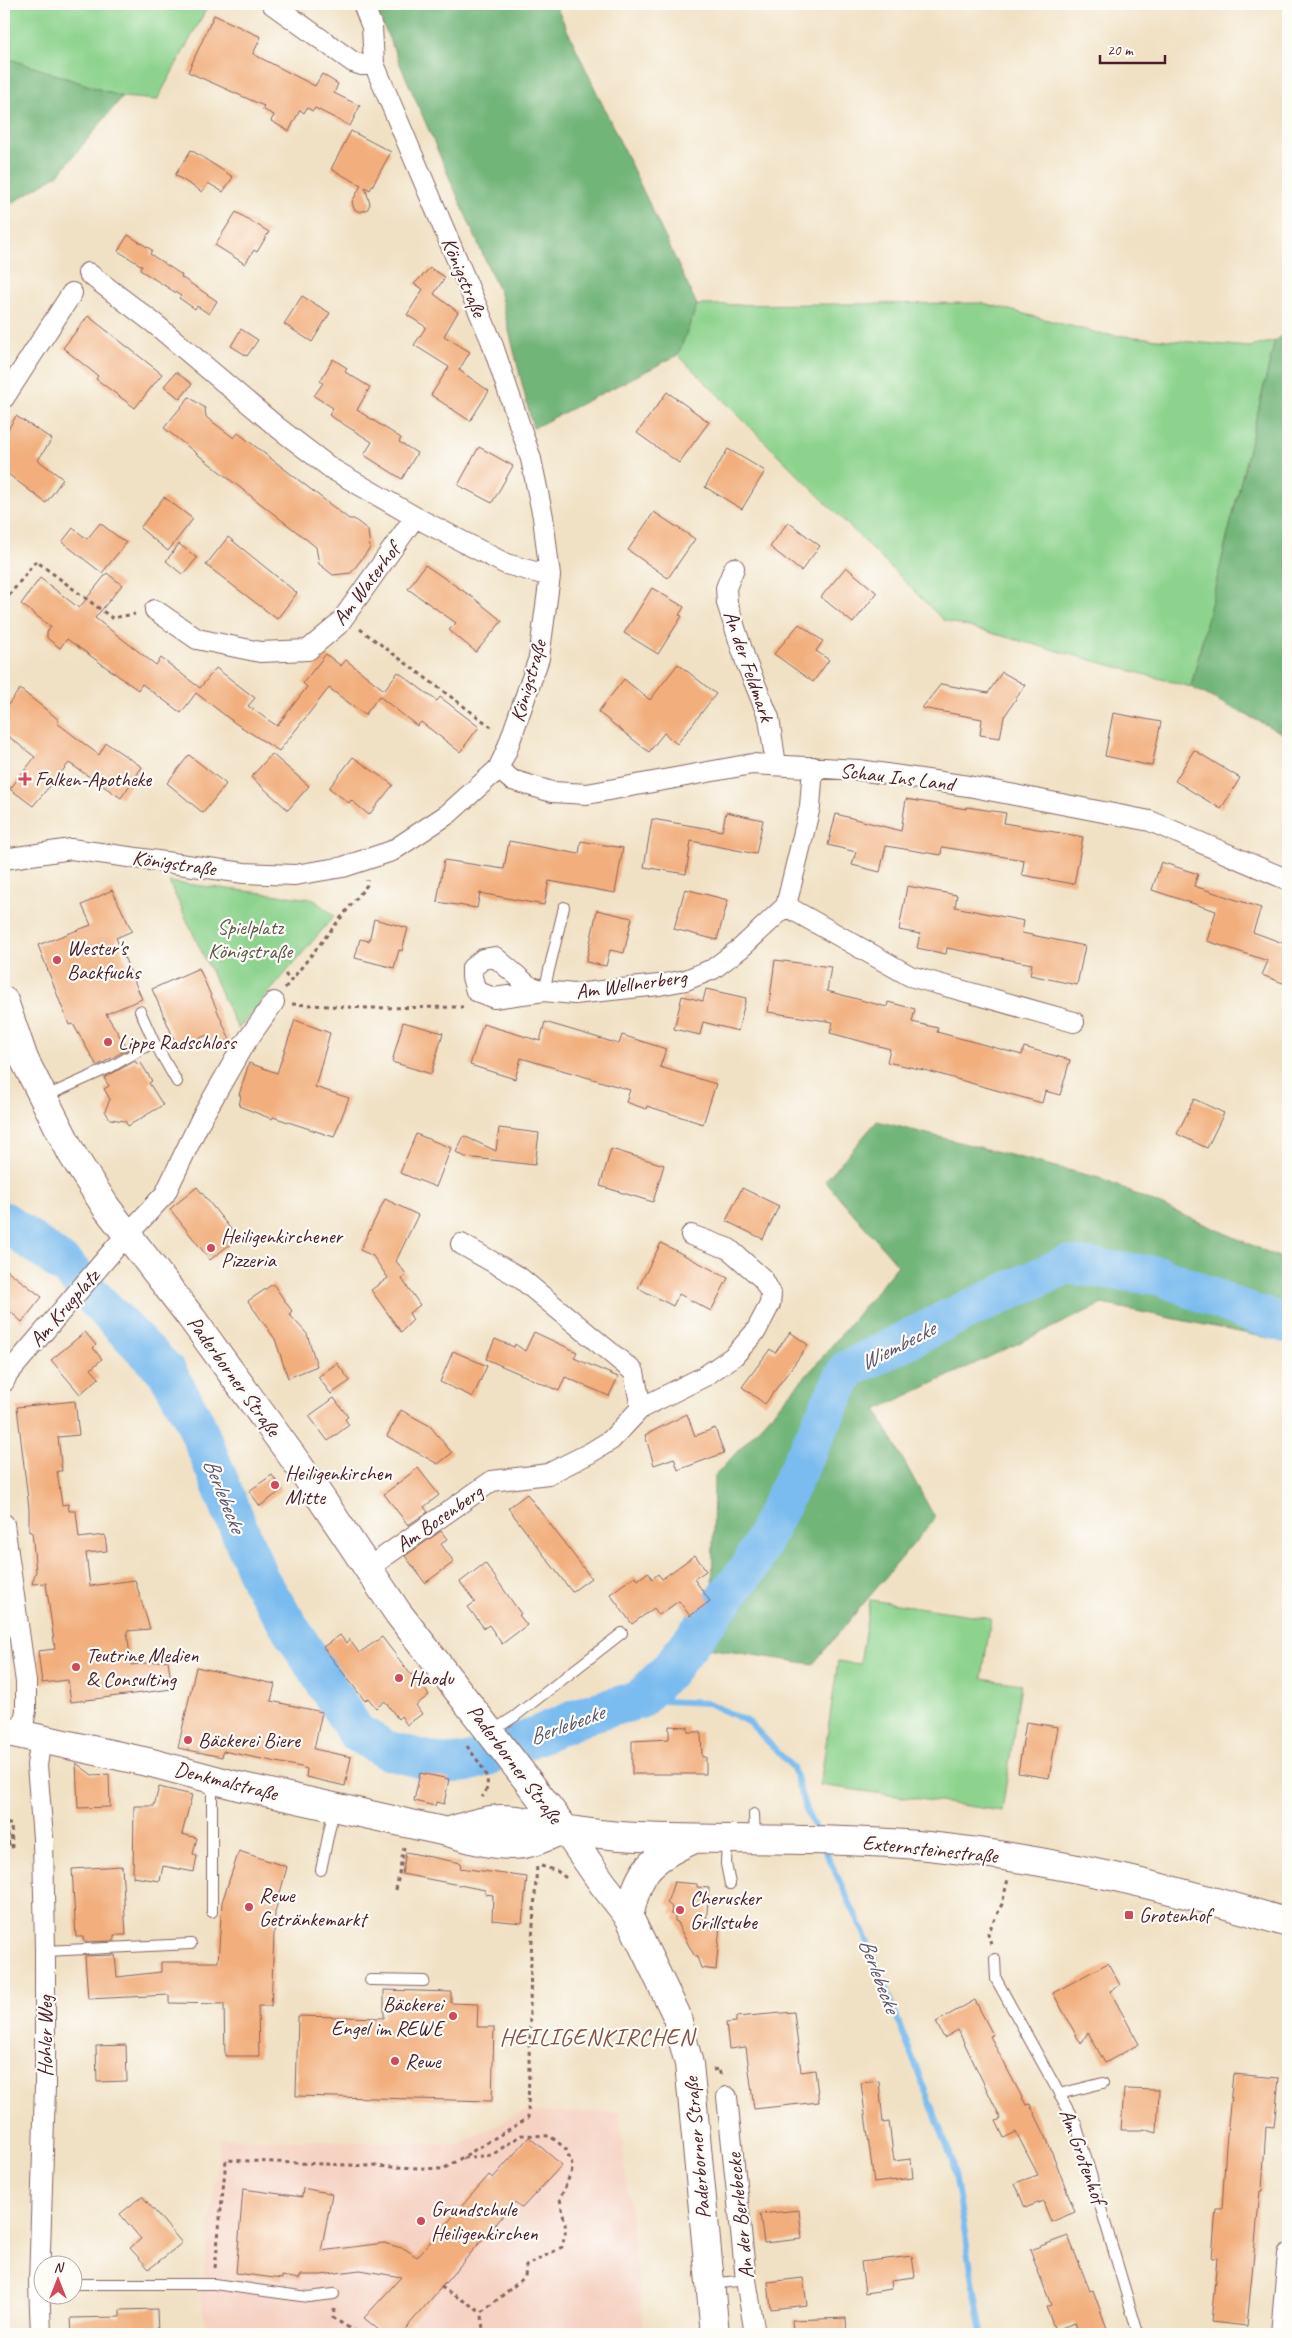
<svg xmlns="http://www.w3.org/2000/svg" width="1292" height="2338" viewBox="0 0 1292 2338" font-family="Caveat,sans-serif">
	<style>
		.built { fill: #f6d2c3 }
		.green { fill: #8dd38e; stroke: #6c795c }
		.forest { fill: #72b579; stroke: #5e6a52 }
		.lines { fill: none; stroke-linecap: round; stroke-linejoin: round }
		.stream { stroke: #7abcef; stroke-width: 6 }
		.river { stroke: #7abcef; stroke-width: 39 }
		.building { fill: #f2af7d }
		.service-casing { stroke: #846361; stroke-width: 12 }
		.minor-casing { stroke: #846361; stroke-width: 22 }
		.secondary-casing { stroke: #846361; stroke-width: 30 }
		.path { stroke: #846361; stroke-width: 3; stroke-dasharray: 4 4; stroke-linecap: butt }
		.service { stroke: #fff; stroke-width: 10 }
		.minor { stroke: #fff; stroke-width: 20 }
		.secondary { stroke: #fff; stroke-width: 28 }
		.poi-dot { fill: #d1495b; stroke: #fdfcf7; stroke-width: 2 }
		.labels { text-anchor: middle; stroke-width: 4.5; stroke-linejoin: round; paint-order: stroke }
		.street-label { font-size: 21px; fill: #4a1f2b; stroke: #fdfcf7 }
		.poi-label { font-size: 21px; fill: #4a1f2b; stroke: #fdfcf7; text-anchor: start }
		.park-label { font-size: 21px; fill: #5e5549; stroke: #fdfcf7 }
		.water-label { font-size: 22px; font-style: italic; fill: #5b5670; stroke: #fdfcf7 }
		.quarter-label { font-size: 24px; letter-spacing: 1px; fill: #855148; stroke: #fdfcf7 }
	</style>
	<rect width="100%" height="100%" fill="#fdfcf7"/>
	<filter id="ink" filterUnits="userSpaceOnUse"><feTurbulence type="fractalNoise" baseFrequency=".02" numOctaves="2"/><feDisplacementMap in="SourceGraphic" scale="10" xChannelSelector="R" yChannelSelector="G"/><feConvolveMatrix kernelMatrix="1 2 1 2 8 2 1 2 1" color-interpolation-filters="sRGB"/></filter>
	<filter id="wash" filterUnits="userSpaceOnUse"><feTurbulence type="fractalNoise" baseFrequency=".0096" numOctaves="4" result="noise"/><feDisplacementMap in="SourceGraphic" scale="20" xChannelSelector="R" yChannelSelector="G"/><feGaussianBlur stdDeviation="1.12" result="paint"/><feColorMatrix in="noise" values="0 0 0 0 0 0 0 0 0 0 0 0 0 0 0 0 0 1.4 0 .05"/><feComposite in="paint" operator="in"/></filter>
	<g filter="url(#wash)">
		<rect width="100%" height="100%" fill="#f1e1c4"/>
		<path class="built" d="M522 2112H619L644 2334H206L201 2297 220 2138 459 2144Z"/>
		<path class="green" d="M4 4H209L157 100 122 97 4 57Z
			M983 303 1101 334 1249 347 1275 341 1191 687 943 620 678 355 697 305Z
			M169 882 313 899 334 916 238 1029Z
			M870 1600 991 1618 982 1678 1021 1684 1002 1811 820 1785 838 1661 860 1664Z"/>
		<path class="forest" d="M374 4H555L697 305 678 355 533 428 500 294Z
			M4 57 122 97 59 174 4 208Z
			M1288 332V736L1191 687 1275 341Z
			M877 1121 1099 1178 1288 1261V1342L1102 1304 876 1410 935 1518 813 1664 674 1643 712 1604 714 1477 815 1366 898 1265 825 1181Z"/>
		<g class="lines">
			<path class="stream" d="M639 1700 708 1703 750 1723 793 1768 806 1810 817 1833
				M824 1848 864 1933 953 2162 982 2334"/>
			<path class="river" d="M4 1221 68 1268 97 1301 167 1372 195 1422 260 1580 356 1732 386 1750 442 1764 465 1763 486 1757 590 1713 639 1700 668 1671 751 1565 847 1370 948 1319 1066 1265 1161 1276 1251 1313 1288 1324"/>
		</g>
		<g id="blocks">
			<path class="building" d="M214 15 261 37 253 54 315 86 322 74 338 84 334 93 360 106 350 126 315 108 313 111 307 108 304 113 300 110 289 131 271 121 274 115 262 109 264 106 188 72Z
				M351 131 391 152 370 190 365 187 370 204 367 210 360 212 354 209 352 202 361 185 331 169Z
				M191 150 233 177 223 192 208 183 202 192 175 175Z
				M236 212 269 232 257 252 254 250 245 264 215 245Z
				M128 235 152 250 150 254 182 275 181 277 217 301 209 314 197 306 195 309 179 298 181 296 140 270 142 266 118 251Z
				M430 268 445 277 434 294 458 312 444 336 470 352 459 370 489 391 470 421 431 395 449 367 414 345 426 327 407 315 423 289 414 284Z
				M302 296 330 313 312 342 284 324Z
				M88 316 162 374 135 408 96 379 98 376 63 348Z
				M241 329 258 340 247 356 231 346Z
				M333 359 347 368 345 372 370 387 357 410 401 438 399 442 417 453 402 479 364 455 372 442 329 415 333 408 314 396 323 383 320 381Z
				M176 372 192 384 180 399 164 386Z
				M667 392 709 422 679 463 637 433Z
				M189 397 205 408 206 417 234 438 238 433 349 519H354L368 530 370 548 351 573 333 575 319 564 316 547 164 428Z
				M16 416 52 439 38 460 63 479 46 503 4 471V436Z
				M479 447 513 466 492 503 458 485Z
				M728 449 765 471 742 509 705 487Z
				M164 497 193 519 168 551 140 528Z
				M654 512 695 539 668 578 628 550Z
				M788 522 820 546 801 571 770 547Z
				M100 523 126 543 102 573 62 542 73 528 87 539Z
				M228 537 297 593 277 619 206 565Z
				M179 544 197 558 183 575 166 561Z
				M425 565 475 599 502 621 476 652 449 630 456 623 408 589Z
				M846 567 877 593 853 623 821 597Z
				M107 573 122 585 95 618 156 665 161 658 200 688 216 668 255 698 248 706 277 726 307 687 303 683 326 654 341 666 346 660 384 690 398 672 437 701 440 697 479 727 460 752 421 722 417 726 379 696 365 715 329 688 279 751 235 723 196 693 181 713 142 684 138 690 67 639 60 648 47 638V632L51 627 21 604 40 578 79 608Z
				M652 588 684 607 679 615 682 616 658 654 624 633Z
				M799 624 823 641 816 651 829 660 813 682 774 654Z
				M678 664 716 694 677 744 664 733 649 752 598 712 624 679 650 700Z
				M1002 672 1025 685 1004 717 1000 738 980 735 982 719 922 708 941 684 988 693Z
				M20 689 59 720 57 723 99 755 106 743 142 767 121 798 69 763 33 806 10 789 35 757 4 733V710Z
				M1113 713 1161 722 1152 766 1105 756Z
				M1194 750 1240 778 1221 809 1175 781Z
				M272 754 309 786 288 810 251 777Z
				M189 755 226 784 203 813 167 783Z
				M353 757 393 785 369 815 351 800 349 803 329 788Z
				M906 799 966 809 967 807 1006 813 1004 823 1083 837 1074 884 1022 875 1024 860 942 847 941 855 886 846 880 872 852 865 856 852 828 845 836 814 901 831Z
				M726 812 763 820 756 854 691 841 686 874 644 867 652 819 722 831Z
				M509 841 579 854 581 841 623 848 615 893 549 881 544 905 480 893 477 908 437 902 444 860 504 869Z
				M1161 862 1198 874 1194 886 1261 908 1253 932 1288 945V985L1262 975 1268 961 1207 941 1216 911 1152 890Z
				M907 886 957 895 955 907 1024 921 1022 933 1085 946 1077 985 1030 975 1032 964 947 948 946 954 917 948 920 934 899 930Z
				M685 889 728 900 717 940 674 929Z
				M112 890 132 931 116 938 142 999 106 1014 128 1049 97 1066 73 1024 69 1025 38 945 91 925 82 905Z
				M597 910 632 918 624 953 610 950 606 966 586 962Z
				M374 919 408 928 402 951 399 950 394 968 355 958 360 939 369 941Z
				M775 960 831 967 827 991 887 1007 888 1002 915 1009 912 1022 938 1028 937 1032 1022 1055 1024 1047 1070 1060 1060 1095 1045 1091 1042 1103 928 1071 887 1062 890 1049 830 1033 833 1022 768 1012Z
				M199 968 230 1040 213 1047 207 1035 178 1048 152 989Z
				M706 989 746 998 738 1031 703 1022 700 1035 674 1029 682 996 703 1001Z
				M295 1020 330 1033 315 1087 349 1098 334 1137 273 1117 272 1119 239 1106 241 1096 239 1095 249 1063 277 1073Z
				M403 1022 443 1033 431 1074 392 1062Z
				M545 1022 619 1044 622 1035 666 1049 660 1067 716 1084 703 1124 647 1106 646 1109 626 1102 630 1090 521 1058 515 1079 470 1065 483 1024 540 1041Z
				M135 1061 138 1065 141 1063 152 1081 149 1083 163 1105 128 1126 125 1121 110 1119 105 1111 110 1099 104 1089 109 1086 104 1078Z
				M1194 1099 1224 1113 1207 1148 1177 1134Z
				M499 1128 539 1133 535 1165 465 1157 456 1152 464 1136 496 1151Z
				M416 1134 451 1148 436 1187 400 1173Z
				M611 1149 664 1165 653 1202 600 1186Z
				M197 1187 238 1238 210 1260 170 1209Z
				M742 1188 779 1206 763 1239 726 1221Z
				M385 1199 418 1215 396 1261 407 1275 402 1279 420 1305 409 1313 413 1320 401 1332 371 1290 388 1278 373 1256 360 1250Z
				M661 1243 728 1278 711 1311 679 1294 673 1306 638 1288Z
				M4 1268 42 1297 22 1322 4 1306Z
				M273 1284 292 1311 289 1314 307 1334 317 1366 288 1378 275 1339 248 1301Z
				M85 1332 96 1345 93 1348 102 1359 91 1369 99 1378 80 1394 51 1360Z
				M534 1332 577 1352 574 1358 618 1377 609 1396 565 1377 559 1391 486 1359 495 1339 514 1347 515 1344 525 1351Z
				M790 1332 808 1345 765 1404 742 1387 770 1349 775 1353Z
				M453 1351 487 1366 473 1397 440 1382Z
				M337 1363 350 1381 331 1394 318 1377Z
				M334 1398 348 1417 345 1419 349 1425 328 1441 309 1416Z
				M75 1401 79 1435 58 1437 62 1471H57L62 1505 68 1504 69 1511H76L79 1538 105 1535 107 1551 86 1553 90 1586 135 1580 150 1629 127 1631 131 1665 168 1660 172 1689 71 1702 68 1680 42 1683 38 1651 55 1649 46 1583 32 1584 36 1571 32 1532H29V1508L17 1407Z
				M401 1410 430 1426 452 1453 438 1464 387 1436Z
				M687 1414 695 1436 715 1428 724 1453 678 1470 674 1458 654 1465 645 1435Z
				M418 1468 439 1495 424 1507 428 1512 408 1525 384 1494Z
				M272 1475 282 1490 260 1506 249 1491Z
				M527 1494 591 1578 572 1592 508 1508Z
				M441 1531 447 1539 441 1544 454 1562 425 1583 405 1556Z
				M695 1555 706 1571 694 1579 710 1601 690 1616 679 1601 659 1615 654 1608 632 1624 610 1594 635 1576 638 1580 648 1572 652 1579 658 1574 662 1579Z
				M485 1563 521 1614 519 1615 527 1625 502 1644 489 1625 484 1628 468 1607 475 1602 460 1582Z
				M340 1635 346 1643 349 1639 359 1653 382 1637 411 1675 413 1673 429 1695 416 1705 422 1714 407 1725 401 1716 398 1719 385 1701 376 1708 368 1698 365 1701 323 1647Z
				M196 1667 275 1684 271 1701 322 1712 314 1749 351 1757 345 1786 306 1777 307 1769 301 1767 223 1751 222 1757 178 1748Z
				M1026 1722 1058 1727 1049 1778 1018 1773Z
				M669 1726 688 1727V1732H701L702 1757H706V1774H632V1741L669 1739Z
				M76 1763 92 1775 109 1774 110 1807 78 1808Z
				M420 1773 449 1779 444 1804 436 1802 435 1806 414 1801Z
				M159 1787 192 1795 182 1834 197 1838 193 1854 197 1856 194 1872 163 1866 160 1881 133 1877 134 1806H154Z
				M239 1851 287 1867 275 1912 271 2006H258L259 2056H225L224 2004 169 2003V1995L88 1999 85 1956 115 1955 117 1977 161 1972V1962H218L222 1902Z
				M406 1852 461 1863 460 1868 527 1877 522 1923 492 1920 493 1895 485 1894V1890L402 1874Z
				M122 1866 126 1935H114V1941L84 1942 83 1937H76L72 1869Z
				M674 1882 697 1884V1887L709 1888 706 1924H720L716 1970 701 1968 697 1957H695L678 1925V1922L675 1921V1914H671L672 1907 667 1903Z
				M1108 1963 1120 1985 1110 1991 1139 2044 1105 2063 1088 2032 1081 2044 1053 1993Z
				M384 1990 451 1992V2003L478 2004 477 2027H494L492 2101 296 2096 298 2016 384 2018Z
				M975 2000 993 2035 990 2036 1026 2105 1030 2104 1046 2137 1075 2212 1051 2222 1043 2201 1025 2208 1015 2183 1038 2175 1016 2132 1004 2138 996 2121 1001 2119 958 2030 944 2038 936 2022Z
				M794 2012 801 2072 815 2070 819 2102 754 2109 746 2047 729 2049 726 2023 736 2022V2017Z
				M126 2045 127 2081 97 2082 96 2046Z
				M1233 2074 1279 2078 1274 2127 1266 2126 1262 2191H1260L1247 2326 1211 2322 1217 2258H1212L1216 2209H1222L1226 2145Z
				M879 2081 883 2123 889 2122 894 2161 911 2159 913 2178 874 2183 861 2083Z
				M1124 2089 1159 2090 1157 2133 1143 2129V2130H1121Z
				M529 2137 562 2165 522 2208 515 2202 401 2334H384L364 2318 401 2277 360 2270 321 2275H301L299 2279 282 2276V2279L236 2273 243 2189 302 2197 303 2188 332 2194 321 2251 384 2243 405 2249 417 2257 489 2175 493 2178Z
				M142 2196 182 2243 149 2269 130 2248 141 2239 120 2214Z
				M799 2210 802 2239 764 2243 760 2214Z
				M1068 2236 1090 2291 1093 2290 1109 2334H1079L1075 2323 1055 2330 1046 2307 1051 2305 1030 2250Z
				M912 2256 915 2277 891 2280 892 2289 865 2293 861 2262Z
				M803 2278 807 2305 771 2309 768 2282Z
				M157 2309 158 2334H72L71 2318 120 2317V2310Z
				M846 2318 847 2334H793L792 2320Z"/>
		</g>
	</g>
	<g filter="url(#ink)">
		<use href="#blocks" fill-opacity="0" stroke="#846361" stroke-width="1"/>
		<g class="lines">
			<g class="service-casing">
				<path id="service" d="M544 991 564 907
					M140 1011 154 1042
					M44 1097 109 1068 154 1042 177 1082
					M492 1731 514 1717 622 1633
					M754 1814 755 1839
					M727 1841 726 1864 730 1884
					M321 1870 334 1808
					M212 1912V1790L216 1780
					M45 1951 191 1944
					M995 1959 996 1979 1076 2124 1137 2330 1141 2334
					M370 1980 424 1981
					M1059 2094 1103 2083
					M72 2284H214L308 2297 334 2294
					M711 2284 746 2280"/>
			</g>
			<g class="minor-casing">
				<path id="minor" d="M272 4 353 62 362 65 374 64
					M88 273 155 324 277 427 332 469 415 517 506 564 550 576
					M4 398 72 293
					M734 568 726 588 727 603 746 662 769 718 776 765
					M155 610 197 639 260 652 308 650 339 624 415 517
					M813 767 810 807 786 906 910 976 1074 1022
					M498 769 512 780 552 792 587 794 752 764 859 770 968 786 1150 821 1288 880
					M4 859 71 849 244 873 295 875 343 867 392 851 448 814 498 769 506 752 539 658 550 576 543 517 531 459 491 340 374 64 372 27 363 4
					M544 991 529 986 495 957 483 959 472 968V977L476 991 494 998 544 991 574 994 659 985 686 980 713 969 741 948 786 906
					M461 1244 519 1277 634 1372 641 1408
					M4 1382 7 1375 116 1247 165 1194 201 1119 241 1049 274 1002
					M4 1524 26 1682V1711L21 1734
					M368 1568 492 1481 548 1474 590 1453 611 1440 641 1408 705 1376 734 1356 756 1331 770 1304 771 1294 763 1279 729 1249 691 1235
					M727 2097 746 2280 755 2334
					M41 2334 39 2284 45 2087V1951L43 1838 37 1765 41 1739
					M1281 2334 1288 2254"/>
			</g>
			<g class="secondary-casing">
				<path id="secondary" d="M4 1001 24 1059 72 1154 106 1207 190 1316 300 1467 398 1613 565 1829 603 1884 629 1917 676 2014 689 2064 715 2334
					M4 1731 152 1763 238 1786 447 1832C473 1840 505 1850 532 1842 543 1839 554 1833 565 1829
					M447 1832C465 1826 482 1820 501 1819 523 1819 543 1825 564 1829 588 1833 613 1836 637 1837 734 1841 832 1837 928 1846 1051 1859 1171 1887 1288 1923
					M629 1917C639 1870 648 1860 692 1840"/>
			</g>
			<path class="path" d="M4 602 36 561 112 618 135 614
				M360 629 494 729
				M285 974 291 981
				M285 988 367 885V880
				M292 1004 367 1008 463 1007
				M467 1746C477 1761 497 1780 482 1797
				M4 1802 5 1824H11L12 1847H9L8 1835H5
				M541 1866 557 1871 569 1880
				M396 1890 404 1847
				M991 1944 988 1933 1002 1904 1008 1879
				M713 2070 719 2069 721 2077
				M463 2158 492 2155 521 2135 550 2136 566 2149 573 2168 560 2199 566 2229 562 2247 526 2266 525 2277 482 2312 483 2334
				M215 2268 226 2160 443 2169 528 2118 531 1955 537 1865
				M441 2287 482 2312
				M334 2309 333 2318 359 2334"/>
			<use href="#service" class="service"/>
			<use href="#minor" class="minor"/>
			<use href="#secondary" class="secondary"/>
		</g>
	</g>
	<g class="poi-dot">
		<path d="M22.5 771.5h5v5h5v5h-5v5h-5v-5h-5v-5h5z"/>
		<circle cx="57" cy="960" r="5"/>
		<circle cx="108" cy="1042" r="5"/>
		<circle cx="211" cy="1248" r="5"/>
		<circle cx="275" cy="1485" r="5"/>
		<circle cx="76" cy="1667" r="5"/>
		<circle cx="399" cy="1678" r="5"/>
		<circle cx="188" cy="1740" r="5"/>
		<circle cx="249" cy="1907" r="5"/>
		<circle cx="680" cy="1910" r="5"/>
		<rect x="1124" y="1910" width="10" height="10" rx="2.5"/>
		<circle cx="453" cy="2016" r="5"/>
		<circle cx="395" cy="2061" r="5"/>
		<circle cx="421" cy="2221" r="5"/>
	</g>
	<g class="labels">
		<g class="street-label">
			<text transform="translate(464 277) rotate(67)" y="7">Königstraße</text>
			<text transform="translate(366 584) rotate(-53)" y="7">Am Waterhof</text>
			<text transform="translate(749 666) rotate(71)" y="7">An der Feldmark</text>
			<text transform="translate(528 681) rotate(-74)" y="7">Königstraße</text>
			<text transform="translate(897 777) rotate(7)" y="7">Schau Ins Land</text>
			<text transform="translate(174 863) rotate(8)" y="7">Königstraße</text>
			<text transform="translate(631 984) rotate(-8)" y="7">Am Wellnerberg</text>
			<text transform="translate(64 1308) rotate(-49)" y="7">Am Krugplatz</text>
			<text transform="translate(234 1376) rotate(54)" y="7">Paderborner Straße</text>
			<text transform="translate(439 1518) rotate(-35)" y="7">Am Bosenberg</text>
			<text transform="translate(515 1764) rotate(53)" y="7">Paderborner Straße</text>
			<text transform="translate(226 1781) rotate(14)" y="7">Denkmalstraße</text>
			<text transform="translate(930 1849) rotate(6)" y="7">Externsteinestraße</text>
			<text transform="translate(45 2036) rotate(-90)" y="7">Hohler Weg</text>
			<text transform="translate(697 2148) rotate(-95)" y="7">Paderborner Straße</text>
			<text transform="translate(1083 2156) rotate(70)" y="7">Am Grotenhof</text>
			<text transform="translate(740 2216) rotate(-96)" y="7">An der Berlebecke</text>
		</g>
		<g class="poi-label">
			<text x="35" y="786">Falken-Apotheke</text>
			<text x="67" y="955">Wester's<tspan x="67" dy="24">Backfuchs</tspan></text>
			<text x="118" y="1049">Lippe Radschloss</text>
			<text x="221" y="1243">Heiligenkirchener<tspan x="221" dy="24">Pizzeria</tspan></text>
			<text x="285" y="1480">Heiligenkirchen<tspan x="285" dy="24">Mitte</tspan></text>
			<text x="86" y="1662">Teutrine Medien<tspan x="86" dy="24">&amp; Consulting</tspan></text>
			<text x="409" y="1685">Haodu</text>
			<text x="198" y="1747">Bäckerei Biere</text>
			<text x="259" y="1902">Rewe<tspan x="259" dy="24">Getränkemarkt</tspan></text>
			<text x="690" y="1905">Cherusker<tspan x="690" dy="24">Grillstube</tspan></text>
			<text x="1139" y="1922">Grotenhof</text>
			<text x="443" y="2011" text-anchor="end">Bäckerei<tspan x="443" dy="24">Engel im REWE</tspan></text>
			<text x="405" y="2068">Rewe</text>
			<text x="431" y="2216">Grundschule<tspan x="431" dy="24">Heiligenkirchen</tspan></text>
		</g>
		<g class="park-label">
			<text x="250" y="934">Spielplatz<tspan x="250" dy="24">Königstraße</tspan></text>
		</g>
		<g class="water-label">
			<text transform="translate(897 1345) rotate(-27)" y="8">Wiembecke</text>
			<text transform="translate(225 1495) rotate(68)" y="8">Berlebecke</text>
			<text transform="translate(566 1724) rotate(-20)" y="8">Berlebecke</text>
			<text transform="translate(880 1975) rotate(69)" y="8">Berlebecke</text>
		</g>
		<g class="quarter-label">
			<text x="597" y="2045">HEILIGENKIRCHEN</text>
		</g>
	</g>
	<rect width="1292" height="2338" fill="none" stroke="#fdfcf7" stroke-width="20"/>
	<g transform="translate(58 2280)"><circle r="24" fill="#fdfcf7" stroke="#b5a4a5"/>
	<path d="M0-4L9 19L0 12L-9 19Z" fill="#d1495b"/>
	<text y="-8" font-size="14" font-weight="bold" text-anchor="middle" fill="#4a1f2b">N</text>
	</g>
	<path d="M1100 55v8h65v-8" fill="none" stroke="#4a1f2b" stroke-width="2.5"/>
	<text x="1107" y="55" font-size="15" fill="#4a1f2b" stroke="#fdfcf7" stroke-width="4" paint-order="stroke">20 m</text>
</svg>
